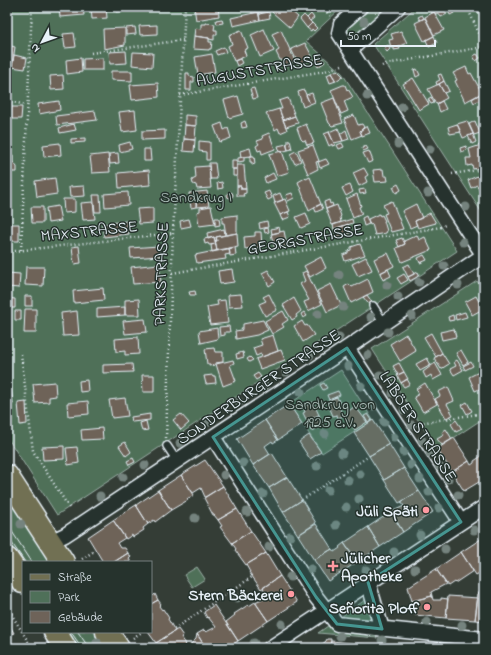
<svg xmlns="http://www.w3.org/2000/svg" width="491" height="655" viewBox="0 0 491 655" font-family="'Indie Flower',sans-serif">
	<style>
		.green { fill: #4f7059; stroke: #9cb0a8 }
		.building { fill: #6e6359; stroke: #e8f1f8 }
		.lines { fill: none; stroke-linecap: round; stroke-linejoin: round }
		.lane-casing { stroke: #e8f1f8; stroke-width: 10 }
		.street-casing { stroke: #e8f1f8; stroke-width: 17 }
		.primary-casing { stroke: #e8f1f8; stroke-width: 25 }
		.path { stroke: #e8f1f8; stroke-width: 2.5; stroke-dasharray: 1 3; stroke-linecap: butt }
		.lane { stroke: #26332d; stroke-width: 7 }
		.street { stroke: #26332d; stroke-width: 14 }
		.primary { stroke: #716f52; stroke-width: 22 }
		.tram { stroke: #e8f1f8; stroke-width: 1 }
		.tree { fill: #75837e }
		.marked { fill: #459590; fill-opacity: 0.2; stroke: #459590; stroke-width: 3; stroke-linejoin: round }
		.poi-dot { fill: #ff9aa2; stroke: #26332d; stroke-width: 1.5 }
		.labels { text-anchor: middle; stroke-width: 3; stroke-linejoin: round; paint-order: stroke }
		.street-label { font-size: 16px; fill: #e8f1f8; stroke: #26332d }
		.park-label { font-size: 16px; fill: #abbdb8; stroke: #26332d }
		.poi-label { font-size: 16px; font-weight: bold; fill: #e8f1f8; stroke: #26332d; text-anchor: end }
	</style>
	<rect width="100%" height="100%" fill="#343d36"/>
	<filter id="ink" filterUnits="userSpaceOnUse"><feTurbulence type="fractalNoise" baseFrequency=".025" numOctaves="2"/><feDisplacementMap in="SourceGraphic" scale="8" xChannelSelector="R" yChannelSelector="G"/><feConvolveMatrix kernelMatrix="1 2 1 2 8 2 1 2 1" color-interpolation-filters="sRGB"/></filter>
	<g filter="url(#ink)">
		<path class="green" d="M7 7H342L306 41 342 73 457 251 57 515 7 437Z
			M372 7H391L352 40 346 31Z
			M416 7H484V216L373 44Z
			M477 281 484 291V418L437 449 372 349Z
			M341 370 373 420 322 453 289 404Z
			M7 487 55 562H23V569L7 546Z
			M197 567 205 579 192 587 184 575Z
			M365 600 369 602 377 638 318 633Z
			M64 632H100L110 648H75Z"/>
		<path class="building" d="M59 7H83L84 15 60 17Z
			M91 7H106L107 18 92 19Z
			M115 7H139V10L116 12Z
			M194 7H218L219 16 196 20Z
			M251 7H266L267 12 252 13 250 8Z
			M277 7H292L290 10 298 17 290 28 272 12Z
			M298 7H311L305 13Z
			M427 7 444 8 447 14 441 17 438 13 436 14 434 12 432 13Z
			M446 7H451L454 13 450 15Z
			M258 12 260 20 233 26 231 18Z
			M269 12 270 18 260 20 259 14Z
			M434 12 444 30 434 35 425 17Z
			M311 14 314 18 310 21 307 18Z
			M304 15 312 23 307 28 300 19Z
			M422 15 424 18 420 20 418 17Z
			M425 18 434 36 424 41 415 23Z
			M222 19 223 23 217 24 216 20Z
			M206 23 215 24 214 30H217V35H214V40L209 39V38L194 36 195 28 201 29V24H206Z
			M312 23 317 28 314 31 312 29 311 31 307 28Z
			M157 25V34L140 35 139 26Z
			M135 27 136 34 126 35V28Z
			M125 28V45L104 49 103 29Z
			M264 29 274 51 260 57 251 35Z
			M241 30 248 48 244 50 246 56 234 61 228 46 232 44 229 35Z
			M281 30 295 61 285 66 282 60H280L276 52 279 50 272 34Z
			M401 31 407 43 399 46 400 49 394 50V47L391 48 389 40 393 39 391 34Z
			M74 33 76 47 65 48 63 34Z
			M194 36 209 38V42H212L211 49H209V50L193 49Z
			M434 36 437 43 429 47 426 40Z
			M305 43 313 58 299 65 291 49Z
			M7 45 15 47 12 67 7 66Z
			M388 45 390 49 387 52 384 48Z
			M224 47 226 52 217 55 215 51Z
			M126 51 127 63 110 64 109 52Z
			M133 52 153 53 152 67 132 65Z
			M212 54 215 72 198 75 195 57Z
			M477 54 480 58 476 61 473 56Z
			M14 55 27 58 25 69 12 67Z
			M321 56 325 62 318 67 314 60Z
			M81 58 82 72 67 74 66 60Z
			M103 58V70H83V59Z
			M240 59 242 63 237 66 235 61Z
			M466 67 469 74 471 73 482 93 465 102 455 81 457 80 453 73Z
			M417 69 420 75 416 77 414 70Z
			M337 70 343 76 336 81 331 73Z
			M111 71H132V81L111 80Z
			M186 73H189V76L194 77V82H191V90H186Z
			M331 73 336 81 330 83 327 75Z
			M441 74 444 81 437 85 436 82 440 80 438 75Z
			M63 75 64 89 51 90 50 76Z
			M413 78 429 104 419 110 403 84Z
			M444 81 449 91 444 93 439 84Z
			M158 83 159 97 132 100 130 85Z
			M439 84 447 98 436 104 428 89Z
			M343 85H345L347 90 348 89 353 97 344 101 348 111 341 114 331 90Z
			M254 88 257 98 253 99 250 89Z
			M304 90 310 104 303 107 298 92Z
			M312 93 315 102 310 104 306 95Z
			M482 93 484 98 474 103 472 99Z
			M238 96 243 114 229 118 224 100Z
			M431 97 434 103 431 104 428 99Z
			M288 98 295 116 283 120 279 109H282L279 101Z
			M334 98 343 123 332 126 329 123 321 103Z
			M59 101 60 110 39 114 38 104Z
			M442 101 446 109 440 112 437 104Z
			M11 107H22L21 119H10Z
			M279 109 287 130 280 133 278 128 275 130 266 113Z
			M135 110 137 130 122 132 119 112Z
			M95 111 97 120 57 125 56 116Z
			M185 115 196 116V126L185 125Z
			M354 115 358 125 362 124 364 127 360 131 362 135 352 139 344 119Z
			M295 116 298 123 286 127 283 120Z
			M245 121 247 127 242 128 241 123Z
			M467 121 473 134 463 138 457 124Z
			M475 121 480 133 474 135 469 124Z
			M222 123 224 130 228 128 231 138 220 142 214 126Z
			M74 124 76 130 60 133 59 128Z
			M306 124 314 143 307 145 305 140 303 141 301 139 297 128Z
			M457 124 461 132 450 134 448 127Z
			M185 125 196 126 195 140 184 139Z
			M367 126 370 133 362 136 360 131Z
			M338 128 343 141 334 143 329 132Z
			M165 130V139L142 140V131Z
			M346 130 349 139 343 141 340 134Z
			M329 132 335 145 332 146V144L329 146 324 134Z
			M269 133 275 149 262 154 261 150 258 151 256 146 259 144 257 141 263 139 262 136Z
			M473 134 476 142 472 144 468 136Z
			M85 138V142L71 143V139Z
			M184 139 195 140 194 152 183 151Z
			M288 140H290L292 149 288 150 286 144 288 143Z
			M199 141 210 142V160H206V152L199 151Z
			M130 142 132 149 120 152 119 145Z
			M60 143 61 155 44 157 43 145Z
			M342 143 344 147 339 149 337 145Z
			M287 144 288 150 280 152 278 146Z
			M484 144V150H482L484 155V167L473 169 472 165 467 166 466 158H471L469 149Z
			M313 145 319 161 316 162 318 169 308 174 298 150Z
			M366 146 368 149 363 151 362 148Z
			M466 146 467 150 461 152 460 148Z
			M250 148 252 156 241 157 240 151Z
			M144 149H150L151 161H144Z
			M282 151 289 172 277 176 269 154Z
			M296 151 301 161 295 164 290 154Z
			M369 151 373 161 368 163 363 153Z
			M118 153 119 163 110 164 109 154Z
			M108 154 110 172 92 173 90 156Z
			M7 155H13V162L17 167V172H7Z
			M250 156H254L255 164 252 165V162H250Z
			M244 157V161L238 162V158Z
			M326 159 329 164 320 168 318 162Z
			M232 160H237V169H232Z
			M209 163H215L217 179H210Z
			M237 165H244V166L246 189H241V186H237Z
			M209 166 211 188 197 189 196 185 193 184 192 180 196 178 195 167Z
			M364 168 368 175 365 177 367 182 359 186 353 173Z
			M233 169H237V176H233Z
			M383 169 384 176H387L388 181 375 182 373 170Z
			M149 170 150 185 119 188 118 173Z
			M273 173 276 179 266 183 264 178Z
			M480 175 484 184V192L481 194 477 185 471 188 468 180Z
			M310 177 321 204 309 211 298 182 305 178 306 179Z
			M55 178 57 194 37 197 35 181Z
			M222 182 223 188 218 189 217 183Z
			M398 184 401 190 396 193 393 187Z
			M350 185 353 192 346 196 342 188Z
			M84 186 85 196 70 197 69 187Z
			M237 186H241V189H246V193L243 194 244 196H237Z
			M365 189 366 193 360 194 359 190Z
			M207 191 208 199 196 200V207L191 208 189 193Z
			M269 191 272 198 268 200 264 193Z
			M128 192 129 205 105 207 104 194Z
			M227 195a3 3 0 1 1 6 0a3 3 0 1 1-6 0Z
			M280 193 283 200 275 203 273 196Z
			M292 193 294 198 288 201 286 195Z
			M357 194 361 206 359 207 362 214 353 218 346 199Z
			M93 195H100L101 212H95Z
			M63 199H75V212L64 213Z
			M208 199 209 206 197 207 196 200Z
			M285 199 290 211 280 215 274 203Z
			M329 200 330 204 332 203 333 206 326 209 324 202Z
			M392 201 403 229 391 232 384 214 387 213 383 205Z
			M93 202 95 219 83 220 81 203Z
			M321 204 323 209 316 212 314 207Z
			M416 204 422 218 415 221 417 225 410 228 402 211Z
			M337 205 341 216 340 217 341 222 332 225 326 209Z
			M58 206 61 221 48 223 46 208Z
			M211 206 215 224 199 226 197 212 200 211V208Z
			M31 207H43V223H32Z
			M153 208V223L139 224 137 209Z
			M288 212 290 217 282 220 280 215Z
			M306 213 310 224 301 228 296 217Z
			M430 213 436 223 418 228 415 221Z
			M379 214 380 216 382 215 385 221H384L387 231 386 233 375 235 372 224 370 225 368 219Z
			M237 215V233L226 235 224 223H222V217Z
			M366 216 369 224 364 226 362 218Z
			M215 218H219L220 225 215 226Z
			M189 219 191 226 181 228 180 221Z
			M352 219 353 223 334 229 333 225Z
			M127 221 129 234 104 237 102 224Z
			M267 221 268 227 260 229 259 223Z
			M7 224H19V241H7Z
			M348 224 351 233 337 238 334 229Z
			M279 227 280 232 272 234 271 229Z
			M268 228 269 232 265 233 264 229Z
			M224 229 225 235 216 237 217 241H215L214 237 208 239 207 233Z
			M284 231 287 246 275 249 271 234Z
			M255 232H261L262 247 245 249 244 237 255 236Z
			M237 233 238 247 217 251 215 241H217L216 237Z
			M417 235 419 240 425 237 431 250 402 262 396 248 405 244 404 241Z
			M214 237 216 244 209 245 208 243 205 244 204 239Z
			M402 238 405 244 399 247 396 240Z
			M216 244 217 251 212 252 211 245Z
			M360 244 365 255 345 261 343 255 348 253V251L351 250V247Z
			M79 246 81 263 74 264 72 247Z
			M159 246 160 256 131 258 130 248Z
			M235 247 236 255 230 256 229 248Z
			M229 248 230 254 225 255 226 259 197 263 195 255Z
			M388 253 394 266 380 273 374 259Z
			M424 255 427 260 420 263 418 258Z
			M321 257 326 268 310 277 304 266Z
			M366 257 372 270 358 276 352 264Z
			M159 264 161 282 133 284 131 267Z
			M409 264 414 274 408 277 403 267Z
			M26 267H44L43 286 25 285Z
			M232 269 234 282 220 284 218 271Z
			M388 269 391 276 383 280 380 273Z
			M268 270 275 282 269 286 262 273Z
			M306 271 322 304 308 311 304 302 309 300 300 284 305 281 302 273Z
			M418 272 419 274 417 277 410 281 408 277Z
			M7 273 20 274 19 288 7 287Z
			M404 274 408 280 401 284 397 278Z
			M368 279 373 292 351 303 344 287 349 284 352 287Z
			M331 284 341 305 327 312 317 291Z
			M103 288 104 300 74 303 73 291Z
			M195 291 196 295H190L189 292Z
			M241 294 243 306 229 307 228 295Z
			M269 294 277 310 265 316 259 304 266 301 263 297Z
			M367 295 374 305 371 307 363 297Z
			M25 296H32V306H25Z
			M476 296 483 309 472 315 465 302Z
			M7 298 15 299V308H7Z
			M294 298 301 311 296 315 297 317 292 320 283 305Z
			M139 299 140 315H125V300Z
			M225 300 228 323 210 325 207 307 218 305 217 301Z
			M125 307V315L97 317V309Z
			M25 309H36V333H24Z
			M15 311H21V320H15Z
			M77 311 79 335 63 336 61 313Z
			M283 311 288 320 282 324 284 327 272 334 265 321Z
			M304 312 307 316 303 318 301 314Z
			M465 312 467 317 456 320 455 315Z
			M453 315 454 320 449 321 448 317Z
			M145 319 147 332 125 334 123 321Z
			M263 320 268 330 257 335 236 339 235 331 242 330 241 328H243V324Z
			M302 321 305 326 307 325 314 335 303 342 294 326Z
			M229 326 230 332H225V335L220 336 219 327Z
			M217 328 218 339 201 343 199 331Z
			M454 329 456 337 442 340 440 332Z
			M431 333 442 353 436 357 424 337Z
			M406 334 416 351 400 361 390 344Z
			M273 335 278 351 262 357 261 354 256 356 253 348 262 345 260 339Z
			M138 337 139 354 125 355V351L116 352 115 339Z
			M214 348 215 352H223V362L215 363V365L209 366V364H207L205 349Z
			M281 350 285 360 260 369 256 359Z
			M461 350 468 362 463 365 456 353Z
			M243 352 244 357 237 359 236 354Z
			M442 353 449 364 441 369 434 358Z
			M250 357 253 360 249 362 247 359Z
			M427 358 431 365 420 371 416 364Z
			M233 360 234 363 230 365 236 381 223 386 216 364Z
			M457 360 463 370 454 375 450 369 456 366 454 362Z
			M471 362 473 366 465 370 463 366Z
			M399 363 404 372 398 375 393 366Z
			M435 363 442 375 433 380 431 375 426 378 423 372Z
			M132 364 133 372 103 373V365Z
			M483 370 484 387 475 391 469 377Z
			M404 372 408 379 401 383 397 375Z
			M258 373 261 377 256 380 253 376Z
			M142 375H154V392H143Z
			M213 375V376H215L216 383 206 384 204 376Z
			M407 379 410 384 404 387 401 383Z
			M87 380 88 391 80 392 79 381Z
			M55 382 56 396 49 397V402L35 403 33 384Z
			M324 383 327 388 323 390 320 385Z
			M425 383 437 404 423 412 414 397 419 394 416 389Z
			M448 387 454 401 447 404 453 415 446 418 435 399 440 396 438 392Z
			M11 388 13 404 7 405V389Z
			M338 391 340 395 329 400 327 395Z
			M337 397 341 406 339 407 343 416 338 418 337 415 333 416 328 404 331 403 329 400Z
			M125 398 128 416 112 418 109 400Z
			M88 401 89 414 68 416 67 403Z
			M26 402 27 424 20 425 18 403Z
			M313 402 319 415 307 421 303 413 305 412 303 407Z
			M467 402 472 411 467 414 462 405Z
			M289 404 302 424 278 440 265 420Z
			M355 406 367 422 355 430 344 415Z
			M150 414V420L132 422 131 417Z
			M181 414 189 423 181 430 173 420Z
			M368 414 372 420 368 423 364 416Z
			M319 415 324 425 311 431 307 421Z
			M265 420 278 440 273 443 272 441 265 446 270 454 253 465 237 439Z
			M373 420 389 444 369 456 354 433Z
			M456 420 462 429 456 432 451 424Z
			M146 421 148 430 142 431 140 423Z
			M102 428 103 439 82 440 81 430Z
			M446 429 452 439 442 445 437 439 444 435 442 432Z
			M309 435 321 452 310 459 299 442Z
			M454 438 469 461 452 472 437 449Z
			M125 442 131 452 126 456 119 446Z
			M389 444 404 468 384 480 369 456Z
			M64 446V459L43 460 42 447Z
			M77 447 79 463 68 465 66 448Z
			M272 453 287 477 269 488 253 465Z
			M483 455 484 479 464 491 452 472 469 461 471 465 474 463V461Z
			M133 458 135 462 129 465 127 461Z
			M205 460 223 486 205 497 201 488 193 493 181 475Z
			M404 468 419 491 399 503 384 480Z
			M181 475 194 495 187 499 188 500 171 510 158 490Z
			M287 477 302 500 283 512 269 488Z
			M223 486 237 509 218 520 214 515H213L204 498Z
			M158 490 171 510 155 522 154 520 148 524 136 505Z
			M419 491 433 512 403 532 391 512 404 506 401 502Z
			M302 500 316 523 298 535 283 512Z
			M136 505 148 524 143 528 144 530 133 537 132 535 126 539 113 520Z
			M237 509 251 531 232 543 220 527 222 526 218 520Z
			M391 512 403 532 380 547 368 527Z
			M113 520 125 538 117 543 120 548H125L128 553 114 562H103L88 537Z
			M316 524 332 549 314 560 298 535Z
			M368 527 380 547 357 562 344 543Z
			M251 531 266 553 246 565 235 550 236 549 232 543Z
			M484 537V566L481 568 483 571 476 575 461 552Z
			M344 543 357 562 328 581 314 560 332 549 334 552 340 548 339 547Z
			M461 552 473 571 455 583 454 582 448 586 436 569Z
			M128 553 131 557 129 559 131 562H114Z
			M266 553 280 576 261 589 249 572H250L246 565Z
			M436 569 446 584 431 592 432 596 412 601 408 587Z
			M280 576 297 602 268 621 255 602 268 596 263 588Z
			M151 593 153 596 155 594 158 600 151 604Z
			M478 593 484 594V621L475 620Z
			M432 596 433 600H441V598L448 599 446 618 415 615 412 601Z
			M448 596 478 598 475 620 446 618Z
			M158 600 161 604 159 606 162 610 163 609 169 618 168 619 175 631 156 643 148 632H151V604Z
			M255 602 268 621 238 641 226 622 235 615 234 614 248 605 249 606Z
			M214 605 238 641 227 648H206L197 634 204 630 206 632 216 627 208 617 207 618 204 612Z
			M7 621 14 633 7 637Z
			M178 629 183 636 181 637 186 644 185 645 187 648H158L156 643Z
			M197 634 206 648H187L196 639Z
			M327 639H331L330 648H314L319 647 326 641Z
			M331 641 360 644 359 648H330Z
			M360 644 382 646 405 648H359Z"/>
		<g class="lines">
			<g class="lane-casing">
				<path id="lane" d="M373 306 384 323
					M167 446 177 461"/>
			</g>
			<g class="street-casing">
				<path id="street" d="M360 7 341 24 339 33 484 256
					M350 50 398 7
					M347 348 461 522
					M213 437 316 597 337 624 484 639
					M50 542 65 535 347 348 484 255
					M368 582 382 629
					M270 648 484 507"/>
			</g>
			<g class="primary-casing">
				<path id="primary" d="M7 476 63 562
					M7 559 23 582
					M55 632 65 648
					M107 632 118 648"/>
			</g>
			<path class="path" d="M321 7 331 16
				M467 7 484 44
				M91 53 183 40
				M382 66 386 64 484 47
				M180 95 325 71 342 65
				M7 101 27 105
				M452 174 484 169
				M482 222 484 221
				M21 250 32 7
				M7 252 173 233
				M172 273 441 227 445 225
				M21 354 33 451 70 509
				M416 425 420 423 484 413
				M166 438 173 233 185 7
				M302 500 369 456
				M82 559 96 550
				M7 607 32 648
				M174 629 252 577
				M133 638 142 632
				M151 648 153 647"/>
			<use href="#lane" class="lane"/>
			<use href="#street" class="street"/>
			<use href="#primary" class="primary"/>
			<path class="tram" d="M7 524 32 562
				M7 536 25 562
				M71 632 82 648
				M78 632 89 648"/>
		</g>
		<g class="tree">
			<circle cx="364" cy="21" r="4.5"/>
			<circle cx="367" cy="96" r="4.5"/>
			<circle cx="402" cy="107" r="4.5"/>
			<circle cx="398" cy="144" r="4.5"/>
			<circle cx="430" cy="149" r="4.5"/>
			<circle cx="428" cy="193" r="4.5"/>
			<circle cx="466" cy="207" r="4.5"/>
			<circle cx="463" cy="242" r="4.5"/>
			<circle cx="444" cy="266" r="4.5"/>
			<circle cx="339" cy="275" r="4.5"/>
			<circle cx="419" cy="282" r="4.5"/>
			<circle cx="387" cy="285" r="4.5"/>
			<circle cx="458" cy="285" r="4.5"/>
			<circle cx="398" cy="297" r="4.5"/>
			<circle cx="343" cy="307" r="4.5"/>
			<circle cx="318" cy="314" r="4.5"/>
			<circle cx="412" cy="316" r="4.5"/>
			<circle cx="371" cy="317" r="4.5"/>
			<circle cx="388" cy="332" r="4.5"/>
			<circle cx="339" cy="337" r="4.5"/>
			<circle cx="310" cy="355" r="4.5"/>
			<circle cx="368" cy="355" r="4.5"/>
			<circle cx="348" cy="366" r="4.5"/>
			<circle cx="286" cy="372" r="4.5"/>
			<circle cx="380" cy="375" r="4.5"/>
			<circle cx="265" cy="386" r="4.5"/>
			<circle cx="361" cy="386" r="4.5"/>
			<circle cx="301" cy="392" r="4.5"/>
			<circle cx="393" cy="393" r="4.5"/>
			<circle cx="239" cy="402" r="4.5"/>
			<circle cx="373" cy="406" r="4.5"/>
			<circle cx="404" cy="410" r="4.5"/>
			<circle cx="207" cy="422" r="4.5"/>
			<circle cx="384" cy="422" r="4.5"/>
			<circle cx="412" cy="425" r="4.5"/>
			<circle cx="325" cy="434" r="4.5"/>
			<circle cx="394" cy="437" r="4.5"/>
			<circle cx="422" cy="440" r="4.5"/>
			<circle cx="180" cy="443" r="4.5"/>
			<circle cx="403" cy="452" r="4.5"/>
			<circle cx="342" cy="453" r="4.5"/>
			<circle cx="430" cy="453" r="4.5"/>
			<circle cx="243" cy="463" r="4.5"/>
			<circle cx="145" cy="465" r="4.5"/>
			<circle cx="411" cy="465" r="4.5"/>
			<circle cx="317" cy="466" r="4.5"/>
			<circle cx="439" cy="466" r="4.5"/>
			<circle cx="360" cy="474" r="4.5"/>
			<circle cx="224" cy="475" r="4.5"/>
			<circle cx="123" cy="477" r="4.5"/>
			<circle cx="420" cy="479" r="4.5"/>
			<circle cx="448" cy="479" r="4.5"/>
			<circle cx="348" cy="480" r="4.5"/>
			<circle cx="328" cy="490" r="4.5"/>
			<circle cx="429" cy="492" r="4.5"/>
			<circle cx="263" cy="494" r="4.5"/>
			<circle cx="458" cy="495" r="4.5"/>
			<circle cx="100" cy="496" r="4.5"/>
			<circle cx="359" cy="499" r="4.5"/>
			<circle cx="346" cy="507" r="4.5"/>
			<circle cx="439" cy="508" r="4.5"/>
			<circle cx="247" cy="512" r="4.5"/>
			<circle cx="195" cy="518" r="4.5"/>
			<circle cx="21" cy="524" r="4.5"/>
			<circle cx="336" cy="525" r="4.5"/>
			<circle cx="474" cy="530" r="4.5"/>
			<circle cx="420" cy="535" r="4.5"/>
			<circle cx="290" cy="536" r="4.5"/>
			<circle cx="269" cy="547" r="4.5"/>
			<circle cx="445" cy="549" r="4.5"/>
			<circle cx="394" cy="552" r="4.5"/>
			<circle cx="311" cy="569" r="4.5"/>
			<circle cx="415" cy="569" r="4.5"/>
			<circle cx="366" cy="570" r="4.5"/>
			<circle cx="290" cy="577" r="4.5"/>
			<circle cx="237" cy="598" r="4.5"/>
			<circle cx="427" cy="622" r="4.5"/>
			<circle cx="282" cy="624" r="4.5"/>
			<circle cx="462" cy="625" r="4.5"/>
			<circle cx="340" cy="636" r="4.5"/>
			<circle cx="382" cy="640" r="4.5"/>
			<circle cx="97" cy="642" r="4.5"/>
			<circle cx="254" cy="643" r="4.5"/>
		</g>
	</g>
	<path class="marked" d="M347 348 461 522 368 582 382 629 337 624 316 597 213 437Z"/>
	<g class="poi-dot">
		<circle cx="426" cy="510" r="4"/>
		<path d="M331 560h4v4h4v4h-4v4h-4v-4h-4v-4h4z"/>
		<circle cx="291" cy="594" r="4"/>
		<circle cx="427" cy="607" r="4"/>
	</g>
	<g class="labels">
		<g class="street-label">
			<text transform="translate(259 69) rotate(-10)" y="6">AUGUSTSTRASSE</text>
			<text transform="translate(89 230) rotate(-6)" y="6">MAXSTRASSE</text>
			<text transform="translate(305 238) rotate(-10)" y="6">GEORGSTRASSE</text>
			<text transform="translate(160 274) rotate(-88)" y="6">PARKSTRASSE</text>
			<text transform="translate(258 386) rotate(-34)" y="6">SONDERBURGER STRASSE</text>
			<text transform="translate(419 426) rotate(57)" y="6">LABÖER STRASSE</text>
		</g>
		<g class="park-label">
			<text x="196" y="202">Sandkrug I</text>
			<text x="330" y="409">Sandkrug von<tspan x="330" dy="18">1925 e.V.</tspan></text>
		</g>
		<g class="poi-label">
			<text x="418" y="516">Jüli Späti</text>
			<text x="341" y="563" text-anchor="start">Jülicher<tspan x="341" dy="18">Apotheke</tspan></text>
			<text x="283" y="600">Stern Bäckerei</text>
			<text x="419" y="613">Señorita Ploff</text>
		</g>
	</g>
	<rect width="491" height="655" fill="none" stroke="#26332d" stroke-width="24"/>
	<rect x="12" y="12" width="467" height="631" fill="none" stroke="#e8f1f8" stroke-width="1.5" filter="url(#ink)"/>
	<rect x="22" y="561" width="130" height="72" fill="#26332d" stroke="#747f7e"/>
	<rect x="30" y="574" width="20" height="6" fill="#716f52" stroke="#747f7e"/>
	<text x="58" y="581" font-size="12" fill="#e8f1f8">Straße</text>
	<rect x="30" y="591" width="20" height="12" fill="#4f7059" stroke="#747f7e"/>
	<text x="58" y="601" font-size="12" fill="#e8f1f8">Park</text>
	<rect x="30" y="611" width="20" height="12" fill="#6e6359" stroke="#747f7e"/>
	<text x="58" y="621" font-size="12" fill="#e8f1f8">Gebäude</text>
	<g transform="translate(42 42) rotate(229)" stroke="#26332d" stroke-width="3" paint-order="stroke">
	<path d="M0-3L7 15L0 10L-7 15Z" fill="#e8f1f8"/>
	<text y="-6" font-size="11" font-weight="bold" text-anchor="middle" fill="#e8f1f8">N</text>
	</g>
	<path d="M341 40v6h94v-6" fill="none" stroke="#e8f1f8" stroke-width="2"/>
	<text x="347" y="40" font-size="12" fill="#e8f1f8" stroke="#26332d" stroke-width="3" paint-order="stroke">50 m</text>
</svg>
